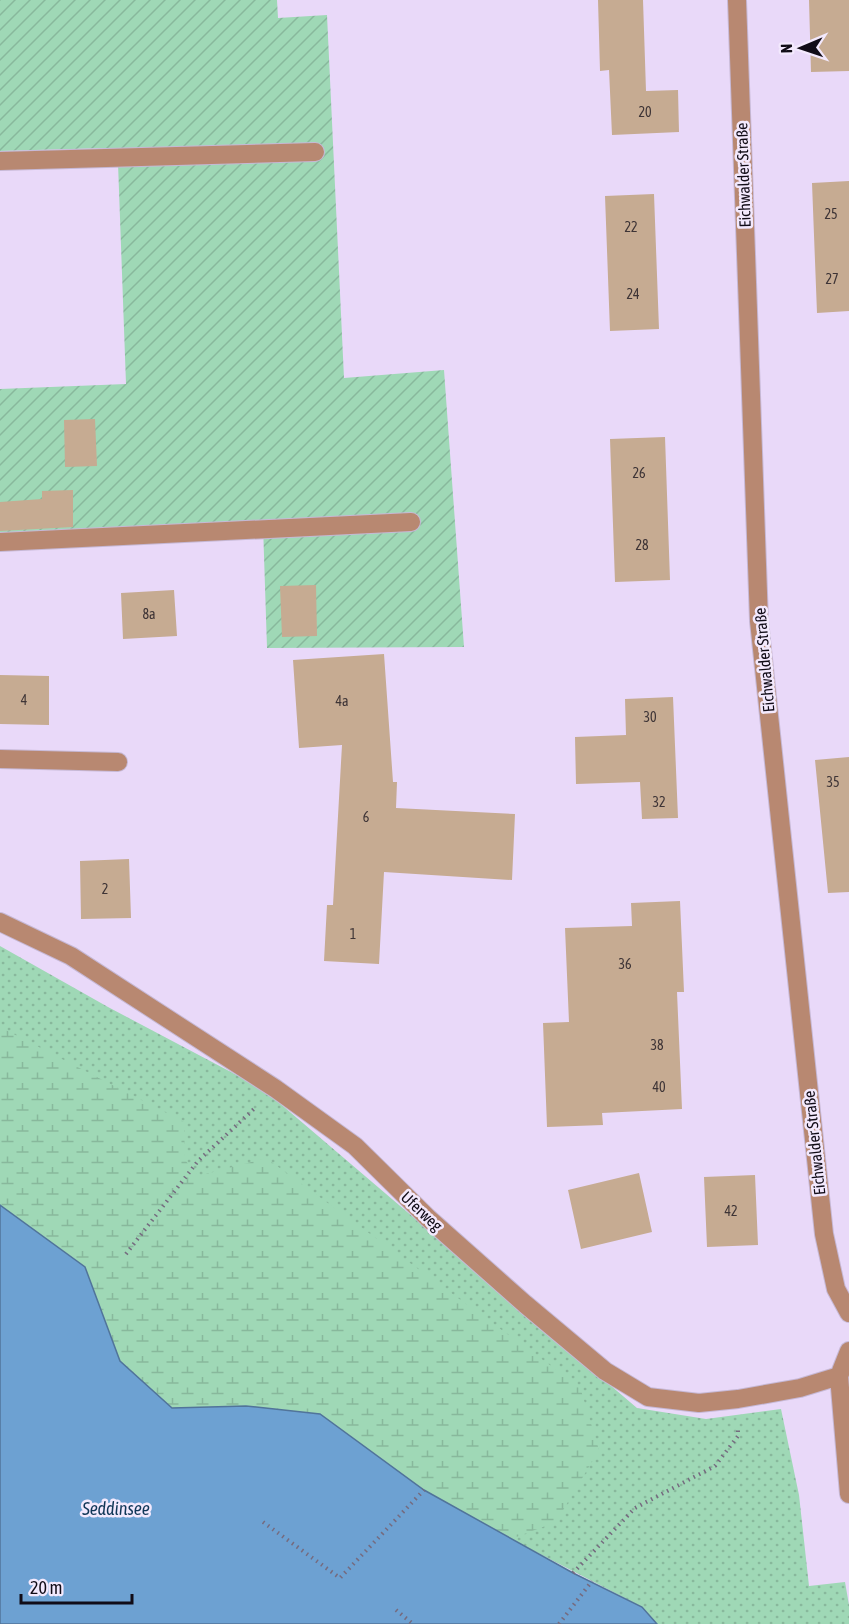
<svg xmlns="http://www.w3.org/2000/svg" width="849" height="1624" viewBox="0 0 849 1624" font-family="'Asap Condensed',sans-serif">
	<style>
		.grass { fill: url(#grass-dots) }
		.wetland { fill: url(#wetland-marsh) }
		.garden { fill: url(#garden-furrows) }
		.water { fill: #6da1d2; stroke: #51749a; stroke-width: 1.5 }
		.building { fill: #c6ab92 }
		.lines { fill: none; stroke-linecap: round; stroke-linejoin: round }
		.lane-casing { stroke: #c6b8d5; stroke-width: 20 }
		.street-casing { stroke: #c6b8d5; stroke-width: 20 }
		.path { stroke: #756b7f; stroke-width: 4; stroke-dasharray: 1.5 4.5; stroke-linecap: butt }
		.lane { stroke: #b88871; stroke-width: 18 }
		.street { stroke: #b88871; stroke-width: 18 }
		.labels { text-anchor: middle; stroke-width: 5; stroke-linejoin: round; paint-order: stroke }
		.number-label { font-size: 14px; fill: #3e3436 }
		.street-label { font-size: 16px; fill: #110c17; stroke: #f3e9fd }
		.water-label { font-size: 18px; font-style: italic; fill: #103657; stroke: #f3e9fd }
	</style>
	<defs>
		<pattern id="grass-dots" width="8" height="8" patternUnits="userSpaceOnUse" patternTransform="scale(1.5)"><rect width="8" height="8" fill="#9fd8b6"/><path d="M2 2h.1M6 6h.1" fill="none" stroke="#88b89c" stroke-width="1.8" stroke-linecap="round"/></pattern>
		<pattern id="wetland-marsh" width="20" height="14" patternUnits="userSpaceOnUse" patternTransform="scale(1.5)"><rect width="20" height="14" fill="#9fd8b6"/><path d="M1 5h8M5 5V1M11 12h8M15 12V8" fill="none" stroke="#88b89c"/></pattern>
		<pattern id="garden-furrows" width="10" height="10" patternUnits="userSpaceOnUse" patternTransform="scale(1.5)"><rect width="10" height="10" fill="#9fd8b6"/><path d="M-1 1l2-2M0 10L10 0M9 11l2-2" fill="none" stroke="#88b89c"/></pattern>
	</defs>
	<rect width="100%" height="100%" fill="#e9d9f9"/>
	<path class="grass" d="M0 946 108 1007 263 1089 637 1408 706 1419 781 1409 799 1495 809 1586 845 1582 849 1605V1624H657L642 1607 511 1539 424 1490 0 1205Z"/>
	<path class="wetland" d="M0 1027 184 1122 185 1160 198 1176 266 1158 580 1387 599 1450 556 1522 511 1539 424 1490 167 1415 0 1238Z"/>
	<path class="garden" d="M0 0H277L278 18 327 15 344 378 444 370 464 647 267 648 263 525 0 534V389L126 384 118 163 108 148 0 151Z"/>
	<path class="water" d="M0 1205 85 1267 120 1361 172 1408 246 1406 320 1414 424 1490 573 1573 642 1607 657 1624H0Z"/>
	<path class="building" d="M598 0H643L646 91 678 90 679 132 612 135 609 70 600 71Z
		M809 0H849V71L811 72Z
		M849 181V311L817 313 812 183Z
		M654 194 659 329 610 331 605 196Z
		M95 419 97 466 65 467 64 420Z
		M665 437 670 580 615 582 610 439Z
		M73 490V527L0 531V502L42 499V491Z
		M316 585 317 636 282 637 280 586Z
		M174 590 177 636 123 639 121 593Z
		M384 654 393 782H397L396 808 515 814 512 880 384 872 379 964 324 961 327 905H333L342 745 299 748 293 660Z
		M0 675 49 676V725L0 724Z
		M673 697 678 818 642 819 640 782 576 784 575 737 626 735 625 699Z
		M849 757V892L828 893 815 760Z
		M129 859 131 918 81 919 80 861Z
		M680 901 684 992H677L682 1109 602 1113 603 1125 547 1127 543 1023 569 1022 565 928 632 926 631 903Z
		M639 1173 652 1232 581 1249 568 1190Z
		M755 1175 758 1245 707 1247 704 1177Z"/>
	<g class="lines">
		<g class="lane-casing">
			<path id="lane" d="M0 161 315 152
				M0 542 411 522
				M0 759 118 762"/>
		</g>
		<g class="street-casing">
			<path id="street" d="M737 0 759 621 824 1234 836 1289 849 1313
				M0 922 71 956 276 1089 355 1146 428 1218 525 1304 605 1371 648 1397 699 1403 738 1399 800 1388 839 1376 849 1351
				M839 1376 849 1494"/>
		</g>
		<path class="path" d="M126 1254 198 1161 255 1108
			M263 1522 340 1578 424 1490
			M573 1573 635 1508 715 1466 738 1436V1427
			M396 1610 413 1624
			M559 1624 592 1581"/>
		<use href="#lane" class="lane"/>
		<use href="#street" class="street"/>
	</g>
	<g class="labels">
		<g class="number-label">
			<text x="645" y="117">20</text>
			<text x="831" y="219">25</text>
			<text x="631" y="232">22</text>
			<text x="832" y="284">27</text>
			<text x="633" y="299">24</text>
			<text x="639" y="478">26</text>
			<text x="642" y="550">28</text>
			<text x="149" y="619">8a</text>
			<text x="24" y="705">4</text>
			<text x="342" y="706">4a</text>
			<text x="650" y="722">30</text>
			<text x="833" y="787">35</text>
			<text x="659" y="807">32</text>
			<text x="366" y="822">6</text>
			<text x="105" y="894">2</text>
			<text x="353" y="939">1</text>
			<text x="625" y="969">36</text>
			<text x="657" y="1050">38</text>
			<text x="659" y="1092">40</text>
			<text x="731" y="1216">42</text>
		</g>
		<g class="street-label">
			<text transform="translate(743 175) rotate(-92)" y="6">Eichwalder Straße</text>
			<text transform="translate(764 660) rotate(-95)" y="6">Eichwalder Straße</text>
			<text transform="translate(814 1143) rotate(-96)" y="6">Eichwalder Straße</text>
			<text transform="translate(422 1211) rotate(43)" y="6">Uferweg</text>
		</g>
		<g class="water-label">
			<text x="116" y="1515">Seddinsee</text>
		</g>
	</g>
	<g transform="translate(801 48) rotate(268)" stroke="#f3e9fd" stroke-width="4.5" paint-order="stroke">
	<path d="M0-4.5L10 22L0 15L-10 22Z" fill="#110c17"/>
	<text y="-9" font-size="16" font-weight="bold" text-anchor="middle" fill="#110c17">N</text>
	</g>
	<path d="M21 1594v9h111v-9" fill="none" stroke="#110c17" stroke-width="3"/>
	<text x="30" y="1594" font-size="18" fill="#110c17" stroke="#f3e9fd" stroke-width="4.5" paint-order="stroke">20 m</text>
</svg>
